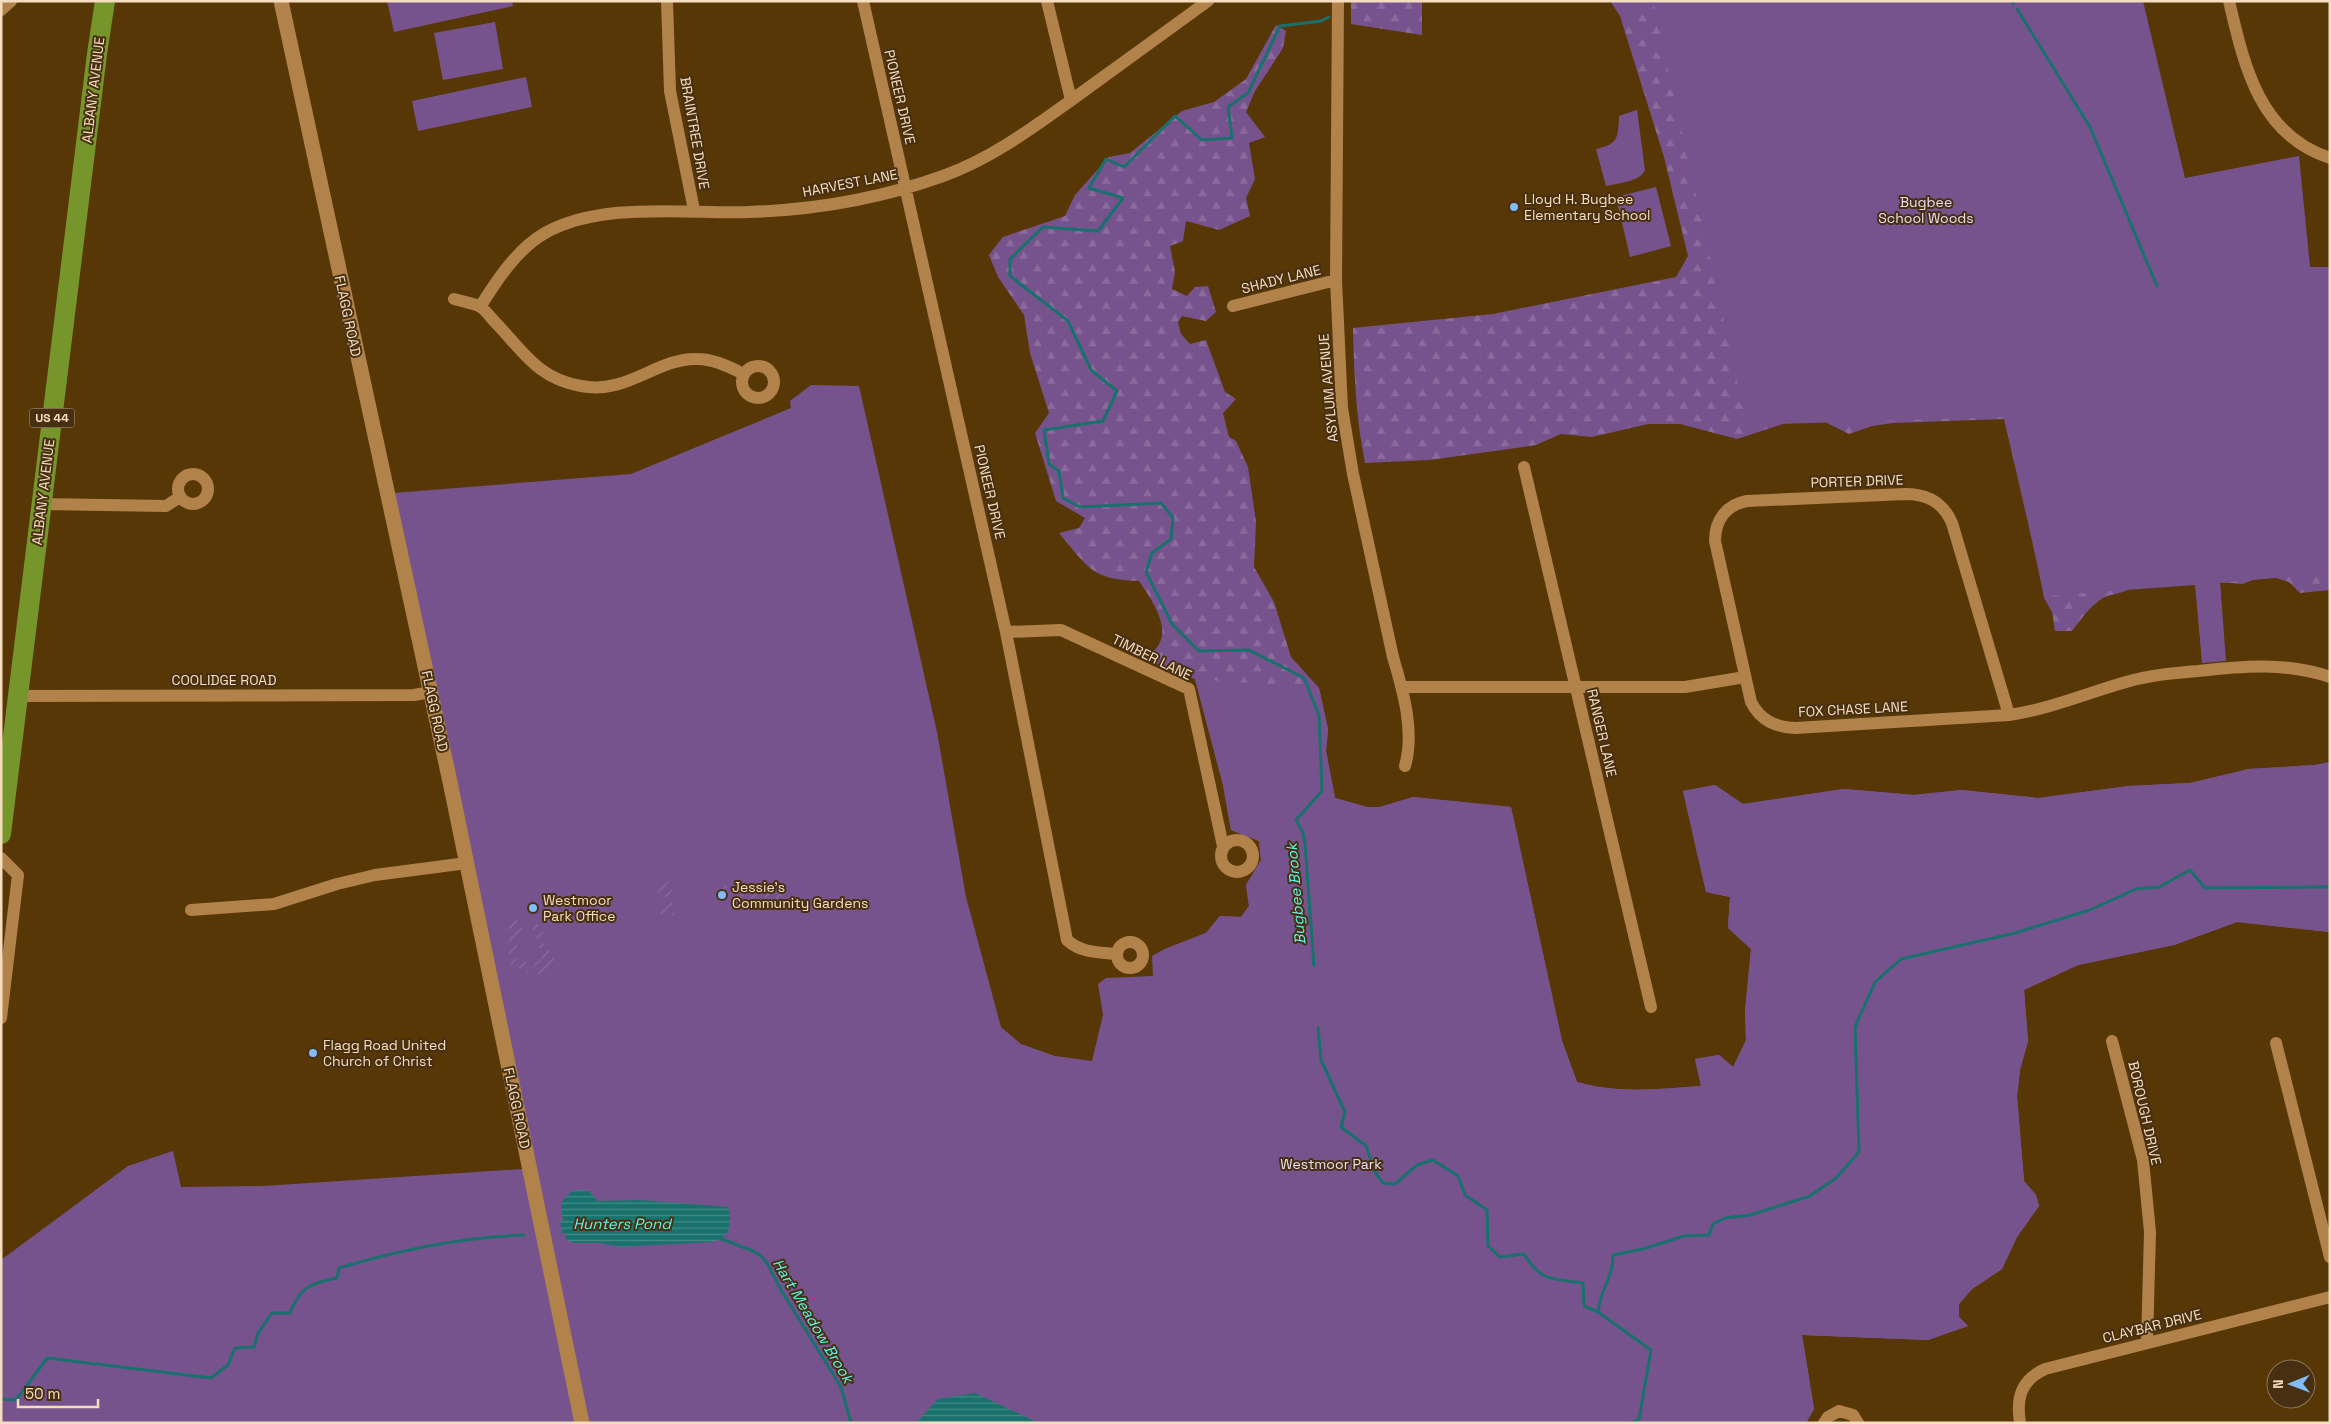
<svg xmlns="http://www.w3.org/2000/svg" width="2331" height="1424" viewBox="0 0 2331 1424" font-family="'Space Grotesk',sans-serif">
	<style>
		.forest { fill: url(#forest-firs) }
		.park { fill: #77538e }
		.garden { fill: url(#garden-furrows) }
		.water { fill: url(#water-rules) }
		.lines { fill: none; stroke-linecap: round; stroke-linejoin: round }
		.stream { stroke: #18716d; stroke-width: 3 }
		.minor { stroke: #b1834a; stroke-width: 12 }
		.tertiary { stroke: #b1834a; stroke-width: 15 }
		.trunk { stroke: #76962b; stroke-width: 20 }
		.poi-dot { fill: #82bcfa; stroke: #472f11; stroke-width: 2 }
		.labels { text-anchor: middle; stroke-width: 4; stroke-linejoin: round; paint-order: stroke }
		.shield { fill: #472f11; stroke: #c2a98c; stroke-width: 1 }
		.shield-label { font-size: 12px; font-weight: bold; fill: #f6ddc0 }
		.street-label { font-size: 14px; fill: #f6ddc0; stroke: #472f11 }
		.poi-label { font-size: 14px; fill: #f6ddc0; stroke: #472f11; text-anchor: start }
		.park-label { font-size: 14px; fill: #ebdef4; stroke: #472f11 }
		.water-label { font-size: 15px; font-style: italic; fill: #5df7f0; stroke: #472f11 }
	</style>
	<defs>
		<pattern id="forest-firs" width="22" height="20" patternUnits="userSpaceOnUse" patternTransform="scale(1.25)"><rect width="22" height="20" fill="#77538e"/><path d="M5 1l3.5 6h-7zM16 11l3.5 6h-7z" fill="#8b6b9c"/></pattern>
		<pattern id="garden-furrows" width="10" height="10" patternUnits="userSpaceOnUse" patternTransform="scale(1.25)"><rect width="10" height="10" fill="#77538e"/><path d="M-1 1l2-2M0 10L10 0M9 11l2-2" fill="none" stroke="#8b6b9c"/></pattern>
		<pattern id="water-rules" width="6" height="5" patternUnits="userSpaceOnUse" patternTransform="scale(1.25)"><rect width="6" height="5" fill="#18716d"/><path d="M0 2.5h6" fill="none" stroke="#468b86"/></pattern>
	</defs>
	<rect width="100%" height="100%" fill="#583707"/>
	<path class="forest" d="M1351 1H1422V35L1351 24Z
		M1610 1H2136L2181 187 2303 277 2330 304V590L2300 593 2289 582 2267 575 2242 584 2220 582 2225 661 2202 663 2196 582 2129 589C2121 594 2110 594 2103 598 2090 606 2081 619 2072 631H2055L2052 612 2044 598 2034 537 2027 518 2004 419 1893 423 1872 426 1849 434 1815 417 1795 420 1737 439 1680 424H1648L1592 437 1561 434 1536 445 1509 449 1430 460 1365 463C1356 418 1354 374 1353 328L1493 314 1676 277 1688 256 1664 157 1620 16Z
		M1276 25 1286 31 1283 48 1255 91 1246 112 1265 137 1249 143 1255 179 1246 198 1250 216 1219 230 1186 221 1183 241 1170 246 1175 272 1172 289 1187 296 1195 287 1208 286 1216 312 1206 321 1182 316 1178 322 1181 334 1190 344 1206 340 1225 392 1236 399 1223 413 1229 437 1236 441 1248 467 1256 522 1254 567 1274 602 1291 657 1319 688 1328 729 1326 751 1335 798 1367 807H1380L1413 797 1511 807 1562 1041 1577 1082C1620 1094 1657 1089 1701 1086L1695 1059 1719 1055 1733 1067 1746 1041 1745 1011 1751 949 1728 928 1730 897 1706 892 1683 791 1715 785 1743 804 1844 789 1914 795 1961 790 2038 798 2129 786 2190 783 2249 769 2315 765 2330 762V932L2237 922 2174 945 2078 965 2024 990 2028 1041 2020 1070 2017 1096 2024 1181 2036 1195 2039 1206 2017 1237 2002 1269 1972 1289 1959 1304V1317L1968 1326 1928 1340 1802 1335 1814 1409 1806 1423 1656 1144 1316 948 1152 956 1165 949 1206 933 1220 916 1241 917 1249 906 1246 885 1261 860 1259 841 1231 830 1223 785 1195 679 1167 670 1152 661 1150 654C1177 634 1153 602 1139 581 1091 580 1088 567 1059 533L1079 528 1085 518 1056 501 1035 433 1049 413 1030 353 1024 315 998 277 989 255 1003 237 1065 216 1075 195 1109 157 1130 153 1182 111 1214 102 1246 79Z"/>
	<path class="park" d="M387 1H512L513 6 394 32Z
		M1620 1H2143L2185 178 2299 156 2310 267H2329L2330 270V573L2220 583 2226 661H2202L2195 585 2044 596 2005 417 1747 425 1654 6 1622 10Z
		M495 22 503 69 443 80 434 33Z
		M526 77 532 107 418 131 412 101Z
		M1637 110 1645 170C1640 182 1618 183 1606 186L1596 149C1619 144 1618 137 1619 116Z
		M1656 187 1671 246 1630 257 1616 197Z
		M811 385 859 386 937 732 966 897 1001 1027 1021 1044 1055 1056 1092 1061 1103 1015 1098 984 1106 978 1153 976 1152 956 1165 949 1206 933 1220 916 1241 917 1249 906 1246 885 1261 860 1259 841 1231 830 1223 785 1195 679 1319 688 1328 729 1326 751 1335 798 1367 807H1380L1413 797 1511 807 1562 1041 1577 1082C1620 1094 1657 1089 1701 1086L1695 1059 1719 1055 1733 1067 1746 1040 1745 1011 1751 949 1728 928 1730 897 1706 892 1683 791 1715 785 1743 804 1844 789 1914 795 1961 790 2038 798 2129 786 2190 783 2249 769 2315 765 2330 762V932L2237 922 2174 945 2078 965 2024 990 2028 1041 2020 1070 2017 1096 2024 1181 2036 1195 2039 1206 2017 1237 2002 1269 1972 1289 1959 1304V1317L1968 1326 1928 1340 1802 1335 1814 1409 1806 1423H589L552 1242 393 493 631 474 791 408 790 401Z
		M173 1151 181 1187 264 1186 523 1169 575 1423H1V1260L128 1166Z"/>
	<path class="garden" d="M656 889a8 8 0 1 1 16 0a8 8 0 1 1-16 0Z
		M779 885H784V900L765 902V886H769L771 893 778 894Z
		M714 886H735V894H714Z
		M738 886H743L742 893 748 898 752 895 746 889 745 886H754L756 902 740 904Z
		M672 901 674 915H660L659 903 666 905Z
		M517 918V929L523 928 524 931 518 933 514 939 519 950 516 959 517 961 527 962 530 964 527 974 524 969 512 966 509 960V924L510 919Z
		M536 922 544 932 542 942 553 955 556 962 546 974 532 975 535 963 541 960 543 954 537 944 536 932 532 929 528 931 527 928 532 927V923Z"/>
	<path class="water" d="M579 1190 589 1191 598 1201 640 1200 728 1207C731 1225 732 1237 712 1242L620 1247 600 1243H574L566 1239 565 1233H562L560 1221H563L561 1207 563 1200 571 1192Z
		M975 1393 1039 1423H916L938 1399Z"/>
	<g class="lines">
		<path class="stream" d="M2011 1 2013 4
			M2017 9 2090 127 2157 286
			M1314 966 1305 844 1303 833 1296 820 1322 791 1319 715 1304 678 1249 650 1199 651 1172 624 1146 572 1152 553 1171 539 1173 518 1161 503 1080 507 1063 498 1059 471 1049 464 1044 430 1103 421 1117 391 1091 370 1068 321 1010 276V259L1043 227 1098 231 1123 198 1089 188 1106 159 1124 167 1175 116 1202 140 1232 138 1228 107 1248 93 1280 26 1321 21 1329 17
			M1318 1028 1321 1060 1345 1112 1341 1127 1366 1146 1375 1172 1383 1183 1395 1184 1417 1165 1433 1160 1458 1176 1465 1195 1487 1210 1488 1246 1500 1257 1524 1254C1542 1283 1552 1278 1583 1283L1584 1306 1598 1312 1651 1350 1639 1419 1631 1423
			M719 1238 753 1251 761 1256 767 1263 781 1290 841 1387 851 1423
			M1598 1312C1600 1290 1613 1278 1613 1255L1643 1249 1684 1236 1709 1235 1713 1224 1725 1218 1750 1215 1810 1196 1836 1178 1859 1152 1855 1027 1875 982 1901 959 2015 933 2090 910 2136 889 2159 887 2190 870 2205 888 2330 887
			M1 1399 16 1400 47 1358 211 1378 228 1365 235 1348 254 1347 258 1333 272 1313H290C300 1287 311 1283 337 1278L339 1268C399 1250 461 1237 524 1235"/>
		<path class="minor" d="M667 1 670 91 694 210
			M863 1 1006 632 1067 940C1081 953 1098 952 1117 954
			M1047 1 1071 100
			M1338 1 1336 280 1342 408 1353 474 1393 657C1403 691 1415 731 1405 766
			M2229 1C2244 65 2259 135 2330 158
			M1 10 11 1
			M454 299C462 301 471 303 479 306 485 309 490 317 495 322 523 351 538 379 581 386 628 395 656 358 697 359 714 359 729 367 744 374
			M1233 306 1336 280
			M480 307C497 280 517 249 545 233 602 201 686 214 749 212 814 210 882 198 943 176 993 158 1035 126 1077 96 1121 64 1164 33 1208 1
			M742 382a16 16 0 1 1 32 0a16 16 0 1 1-32 0Z
			M1524 467 1651 1007
			M178 489a15 15 0 1 1 30 0a15 15 0 1 1-30 0Z
			M41 504 166 506 180 497
			M1006 632 1061 630 1189 689 1223 846
			M1402 687H1685L1745 677
			M18 696 414 695 431 692
			M2009 715 1952 523C1943 502 1927 494 1905 494L1747 501C1726 505 1715 520 1715 541L1751 702C1761 721 1775 727 1796 728L2009 715C2050 709 2087 693 2126 682 2150 675 2174 673 2198 671 2242 666 2287 662 2330 677
			M1221 856a16 16 0 1 1 32 0a16 16 0 1 1-32 0Z
			M1 858 18 875 1 1018
			M191 910 274 904 337 884 375 875 467 863
			M1117 955a13 13 0 1 1 26 0a13 13 0 1 1-26 0Z
			M2112 1041 2143 1160 2150 1232 2147 1342
			M2276 1043 2330 1257
			M1824 1423 1828 1417 1839 1411 1853 1415 1858 1423
			M2020 1423C2016 1398 2021 1380 2045 1369L2330 1297"/>
		<path class="tertiary" d="M281 1 450 782 582 1423"/>
		<path class="trunk" d="M1 834 97 54 105 1"/>
	</g>
	<g class="poi-dot">
		<circle cx="1514" cy="207" r="5"/>
		<circle cx="722" cy="895" r="5"/>
		<circle cx="533" cy="908" r="5"/>
		<circle cx="313" cy="1053" r="5"/>
	</g>
	<g class="labels">
		<rect class="shield" x="29.5" y="408.5" width="45" height="19" rx="4"/>
		<g class="shield-label">
			<text x="52" y="422">US 44</text>
		</g>
		<g class="street-label">
			<text transform="translate(93 90) rotate(-83)" y="5">ALBANY AVENUE</text>
			<text transform="translate(900 97) rotate(77)" y="5">PIONEER DRIVE</text>
			<text transform="translate(695 133) rotate(80)" y="5">BRAINTREE DRIVE</text>
			<text transform="translate(850 183) rotate(-11)" y="5">HARVEST LANE</text>
			<text transform="translate(1281 279) rotate(-14)" y="5">SHADY LANE</text>
			<text transform="translate(348 316) rotate(78)" y="5">FLAGG ROAD</text>
			<text transform="translate(1328 388) rotate(-95)" y="5">ASYLUM AVENUE</text>
			<text transform="translate(1857 481) rotate(-2)" y="5">PORTER DRIVE</text>
			<text transform="translate(43 492) rotate(-83)" y="5">ALBANY AVENUE</text>
			<text transform="translate(990 492) rotate(77)" y="5">PIONEER DRIVE</text>
			<text transform="translate(1152 657) rotate(26)" y="5">TIMBER LANE</text>
			<text x="224" y="685">COOLIDGE ROAD</text>
			<text transform="translate(1853 709) rotate(-3)" y="5">FOX CHASE LANE</text>
			<text transform="translate(435 711) rotate(78)" y="5">FLAGG ROAD</text>
			<text transform="translate(1602 733) rotate(77)" y="5">RANGER LANE</text>
			<text transform="translate(517 1108) rotate(78)" y="5">FLAGG ROAD</text>
			<text transform="translate(2145 1113) rotate(77)" y="5">BOROUGH DRIVE</text>
			<text transform="translate(2152 1326) rotate(-14)" y="5">CLAYBAR DRIVE</text>
		</g>
		<g class="poi-label">
			<text x="1524" y="204">Lloyd H. Bugbee<tspan x="1524" dy="16">Elementary School</tspan></text>
			<text x="732" y="892">Jessie's<tspan x="732" dy="16">Community Gardens</tspan></text>
			<text x="543" y="905">Westmoor<tspan x="543" dy="16">Park Office</tspan></text>
			<text x="323" y="1050">Flagg Road United<tspan x="323" dy="16">Church of Christ</tspan></text>
		</g>
		<g class="park-label">
			<text x="1926" y="207">Bugbee<tspan x="1926" dy="16">School Woods</tspan></text>
			<text x="1331" y="1169">Westmoor Park</text>
		</g>
		<g class="water-label">
			<text transform="translate(1296 894) rotate(-95)" y="5">Bugbee Brook</text>
			<text x="622" y="1229">Hunters Pond</text>
			<text transform="translate(813 1321) rotate(59)" y="5">Hart Meadow Brook</text>
		</g>
	</g>
	<rect width="2331" height="1424" fill="none" stroke="#f6ddc0" stroke-width="5"/>
	<g transform="translate(2291 1384) rotate(269)"><circle r="24" fill="#472f11" stroke="#8d7557"/>
	<path d="M0-4L9 19L0 12L-9 19Z" fill="#82bcfa"/>
	<text y="-8" font-size="14" font-weight="bold" text-anchor="middle" fill="#f6ddc0">N</text>
	</g>
	<path d="M18 1399v8h80v-8" fill="none" stroke="#f6ddc0" stroke-width="2.5"/>
	<text x="25" y="1399" font-size="15" fill="#f6ddc0" stroke="#472f11" stroke-width="4" paint-order="stroke">50 m</text>
</svg>
